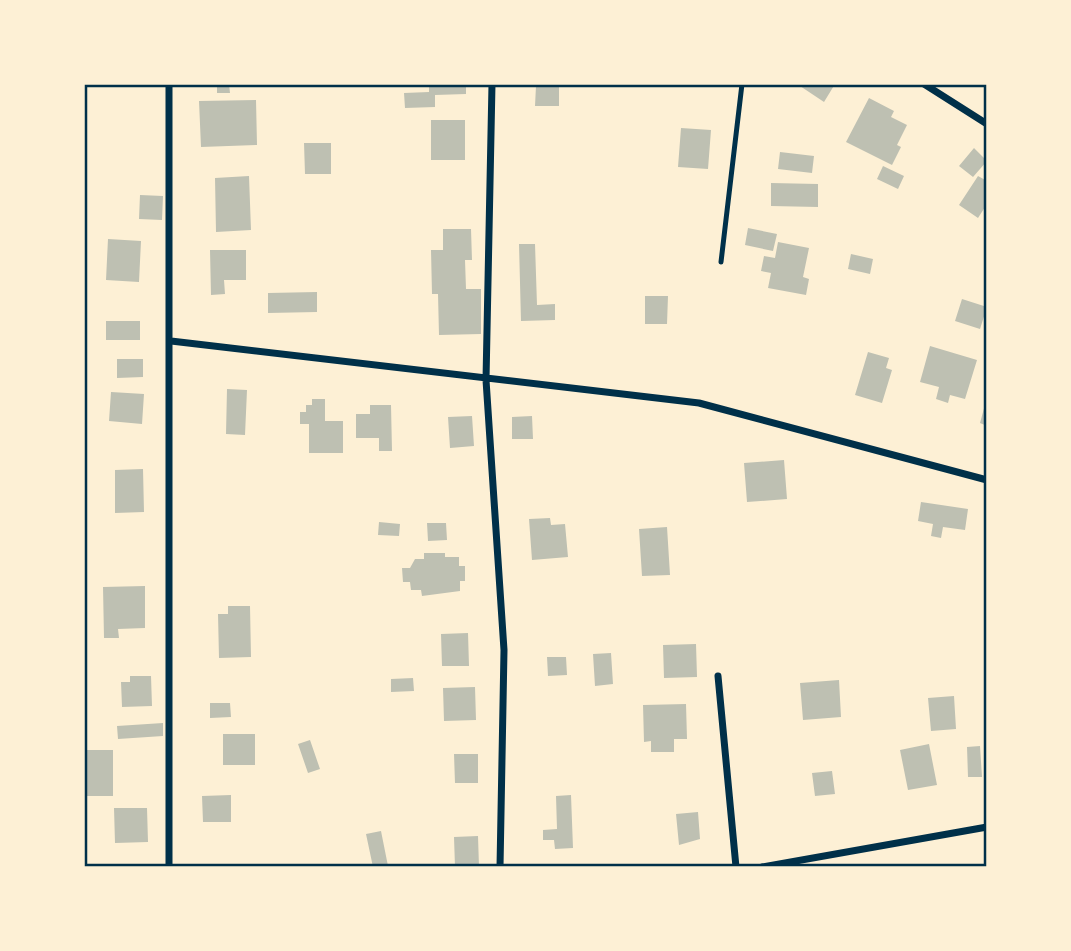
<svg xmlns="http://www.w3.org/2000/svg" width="1071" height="951" viewBox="0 0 1071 951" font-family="Ubuntu,sans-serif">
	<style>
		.building { fill: #bec0b2 }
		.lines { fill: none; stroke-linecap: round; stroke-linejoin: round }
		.service { stroke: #003049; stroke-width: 5 }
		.minor { stroke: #003049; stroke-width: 7 }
		.neatline { fill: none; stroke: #003049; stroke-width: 2.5 }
	</style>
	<rect width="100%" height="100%" fill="#fdf0d5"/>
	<path class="building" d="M217 84H229L230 93H217Z
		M429 84H466V94L435 95V107L405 108 404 93 429 92Z
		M797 84H835L824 102Z
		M536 86H559V106H535Z
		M869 98 894 111 891 117 907 125 897 145 901 147 892 165 846 142Z
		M256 100 257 145 201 147 199 101Z
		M431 120H465V160H431Z
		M681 128 711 130 708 169 678 167Z
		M304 143H331V174H305Z
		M974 148 987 161 973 177 959 166Z
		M780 152 814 156 812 173 778 169Z
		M883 166 904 176 898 189 877 179Z
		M249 176 251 230 216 232 215 178Z
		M978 176 987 181V204L978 218 959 205Z
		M771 183 818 184V207L771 206Z
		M140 195 163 196 162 220 139 219Z
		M748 228 777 234 773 251 745 245Z
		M443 229H471L472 260H465L466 289H481V334L439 335 438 294H432L431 250H443Z
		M108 239 141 241 139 282 106 280Z
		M778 242 809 248 803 277 809 279 806 295 768 288 771 273 761 271 764 256 775 258Z
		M519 244H535L537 305 555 304V320L521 321Z
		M210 250H246V280H224L225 294 211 295Z
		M851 254 873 259 870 274 848 269Z
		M317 292V312L268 313V293Z
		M645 296H668L667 324H645Z
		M962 299 987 307 980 329 955 321Z
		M106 321H140V340H106Z
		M930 346 977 360 965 399 950 395 948 403 936 399 939 387 920 382Z
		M868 352 889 358 886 368 892 370 882 403 855 395Z
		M117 359H143V377L117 378Z
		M227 389 247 390 245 435 226 434Z
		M111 392 144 394 142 424 109 421Z
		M312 399H325V421H343V453H309V424H300V412H306V405H312Z
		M986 401H987V426L980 423Z
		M370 405H391L392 451H379V438H356V414H370Z
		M472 416 474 446 450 448 448 417Z
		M532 416 533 439H512V417Z
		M784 460 787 499 747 502 744 463Z
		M143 469 144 512 115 513V470Z
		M921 502 968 509 965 530 943 527 941 538 931 536 933 524 918 521Z
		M550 518 551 525 565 524 568 557 532 560 529 519Z
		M379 522 400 524 399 536 378 535Z
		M427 523H446L447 540 428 541Z
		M667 527 670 575 642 576 639 529Z
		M424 553H445V557H459V566H465V581H460V591L422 596 421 590H411L410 582H403L402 568H410L415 559H424Z
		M145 586V628L118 629 119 638H104L103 587Z
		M228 606H250L251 657 219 658 218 614H228Z
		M468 633 469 666H442L441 634Z
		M696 644 697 677 664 678 663 645Z
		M611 653 613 684 595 686 593 654Z
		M547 657H566L567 675 548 676Z
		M130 676H151L152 706 122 707 121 682H130Z
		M413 678 414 691 391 692V679Z
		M839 680 841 717 803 720 800 683Z
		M475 687 476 720 444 721 443 688Z
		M954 696 956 729 931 731 928 698Z
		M210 703H230L231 717 210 718Z
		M686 704 687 739H674V752H651V741L644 742 643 705Z
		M163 723V736L118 739 117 726Z
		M223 734H255V765H223Z
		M310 740 320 769 308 773 298 744Z
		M929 744 937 785 908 790 900 750Z
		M980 746 982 777H968L967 747Z
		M984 747H987V765H985Z
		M84 750H113V796H84Z
		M454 754H478V783H455Z
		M832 771 835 794 815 796 812 773Z
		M231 795V822H203L202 796Z
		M571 795 573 848 555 849 554 840H543V830L557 829 556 796Z
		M114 808H147L148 842 115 843Z
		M698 812 700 839 679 845 676 814Z
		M381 831 388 866 373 867 366 834Z
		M478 836 479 867H455L454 837Z"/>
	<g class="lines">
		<path class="service" d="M721 262 742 84"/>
		<path class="minor" d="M492 84 486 380 504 650 500 867
			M924 84 987 124
			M171 341 699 403 987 480
			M718 676 736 867
			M169 867V84
			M762 867 987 827"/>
	</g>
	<rect width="1071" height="951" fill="none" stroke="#fdf0d5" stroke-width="172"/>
	<rect x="86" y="86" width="899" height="779" class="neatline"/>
</svg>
